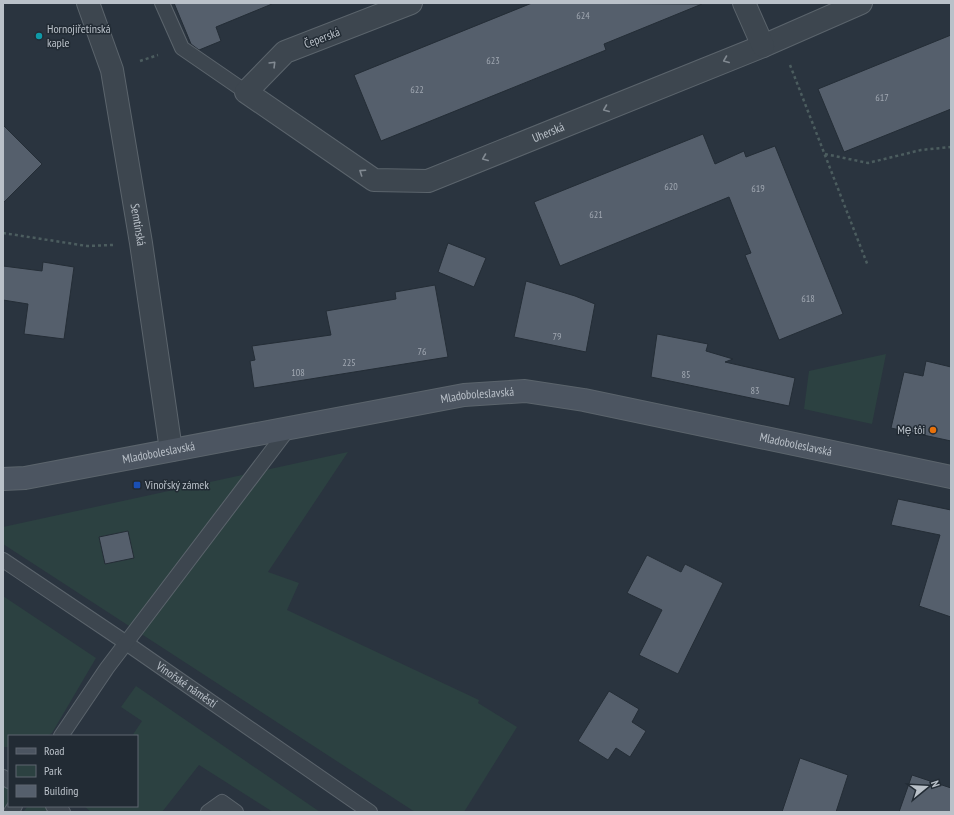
<svg xmlns="http://www.w3.org/2000/svg" width="954" height="815" viewBox="0 0 954 815" font-family="'PT Sans Narrow',sans-serif">
	<style>
		.green { fill: #2c4141; fill-rule: evenodd }
		.building { fill: #555f6c; stroke: #242d36 }
		.lines { fill: none; stroke-linecap: round; stroke-linejoin: round }
		.service-casing { stroke: #5b646c; stroke-width: 16 }
		.minor-casing { stroke: #5b646c; stroke-width: 24 }
		.secondary-casing { stroke: #5b646c; stroke-width: 24 }
		.path { stroke: #4c5d5f; stroke-width: 2.5; stroke-dasharray: 3 3; stroke-linecap: butt }
		.service { stroke: #3d464f; stroke-width: 14 }
		.minor { stroke: #3d464f; stroke-width: 22 }
		.secondary { stroke: #4c5561; stroke-width: 22 }
		.oneway { stroke: #828a92 }
		.culture-dot { fill: #0f9aa8; stroke: #222b34; stroke-width: 1.5 }
		.food-dot { fill: #e8710a; stroke: #222b34; stroke-width: 1.5 }
		.transit-dot { fill: #1a4fb4; stroke: #222b34; stroke-width: 1.5 }
		.labels { text-anchor: middle; stroke-width: 3; stroke-linejoin: round; paint-order: stroke }
		.number-label { font-size: 10px; fill: #a1a8b2 }
		.poi-label { font-size: 12px; fill: #bac1c9; stroke: #222b34; text-anchor: start }
		.street-label { font-size: 12px; fill: #bac1c9; stroke: #222b34 }
	</style>
	<rect width="100%" height="100%" fill="#2a343f"/>
	<path class="green" d="M886 354 872 424 804 409 809 371Z
		M348 452 268 572 299 583 287 610 479 700 478 703 517 727 464 812H415L3 544V527ZM99 538 133 558 105 564Z
		M3 596 96 658 52 733 47 736H9V747H3Z
		M136 686 320 812H273L199 765 162 812H91L84 806H137V736H132L142 721 121 707Z
		M3 782 9 786 8 812H3Z
		M28 806H49L59 812H23Z"/>
	<path class="building" d="M174 3H272V4L216 27 221 41 199 50 191 44Z
		M532 3 702 4 604 44 606 50 381 141 354 75Z
		M951 35V109L844 152 818 89Z
		M3 125 42 164 3 203Z
		M703 134 715 164 744 151 746 157 775 146 843 314 779 340 745 255 751 253 729 197 560 266 534 202Z
		M448 243 486 258 474 287 438 272Z
		M43 262 74 267 64 339 24 334 28 304 3 300V266L42 271Z
		M526 281 575 296 595 304 586 352 514 337Z
		M435 285 448 357 254 388 250 361 255 360 252 346 331 335 326 311 396 299 395 292Z
		M657 334 708 344 706 351 733 359 725 362 795 378 789 406 651 377Z
		M926 361 951 367V441L891 428 904 372 923 376Z
		M898 499 951 510V617L919 606 940 535 891 525Z
		M128 531 134 558 105 564 99 537Z
		M647 555 681 572 685 564 723 583 678 674 639 655 662 610 627 593Z
		M609 691 639 709 632 722 646 731 630 757 616 748 608 760 578 741Z
		M800 758 848 775 836 812H782Z
		M912 775 951 788V812H899Z"/>
	<g class="lines">
		<g class="service-casing">
			<g id="service">
				<path d="M162 3 182 48 246 92"/>
				<path id="s1" d="M3 560 119 638 370 812"/>
				<path d="M61 736 107 668 289 428"/>
				<path d="M3 777 9 781"/>
				<path d="M53 806 63 812"/>
				<path d="M11 812 15 806"/>
				<path d="M208 812 222 802 236 812"/>
			</g>
		</g>
		<g class="minor-casing">
			<g id="minor">
				<path id="s2" d="M88 3 112 70 141 243 171 450"/>
				<path id="s3" d="M411 3 285 52 246 92 374 180 428 181 763 46 861 3"/>
				<path d="M744 3 763 46"/>
			</g>
		</g>
		<g class="secondary-casing">
			<g id="secondary">
				<path id="s4" d="M3 479 25 478 464 395 525 391 584 400 951 477"/>
			</g>
		</g>
		<path class="path" d="M140 61 158 55
			M790 65 868 266
			M825 154 868 163 921 150 951 147
			M3 233 87 246 113 245"/>
		<use href="#service" class="service"/>
		<use href="#minor" class="minor"/>
		<use href="#secondary" class="secondary"/>
	</g>
	<defs><path id="oneway-chevron" d="M-2-3.5L2.5 0L-2 3.5" fill="none" stroke-width="1.6" stroke-linecap="round" stroke-linejoin="round"/></defs>
	<g class="oneway">
		<use href="#oneway-chevron" transform="translate(726 60) rotate(158)"/>
		<use href="#oneway-chevron" transform="translate(273 64) rotate(-45)"/>
		<use href="#oneway-chevron" transform="translate(606 109) rotate(158)"/>
		<use href="#oneway-chevron" transform="translate(485 158) rotate(158)"/>
		<use href="#oneway-chevron" transform="translate(362 172) rotate(-146)"/>
	</g>
	<circle class="culture-dot" cx="39" cy="36" r="4"/>
	<circle class="food-dot" cx="933" cy="430" r="4"/>
	<rect class="transit-dot" x="133" y="481" width="8" height="8" rx="2"/>
	<g class="labels">
		<g class="number-label">
			<text x="583" y="19">624</text>
			<text x="493" y="64">623</text>
			<text x="417" y="93">622</text>
			<text x="882" y="101">617</text>
			<text x="671" y="190">620</text>
			<text x="758" y="192">619</text>
			<text x="596" y="218">621</text>
			<text x="808" y="302">618</text>
			<text x="557" y="340">79</text>
			<text x="422" y="355">76</text>
			<text x="349" y="366">225</text>
			<text x="298" y="376">108</text>
			<text x="686" y="378">85</text>
			<text x="755" y="394">83</text>
		</g>
		<g class="poi-label">
			<text x="47" y="33">Hornojiřetínská<tspan x="47" dy="14">kaple</tspan></text>
			<text x="925" y="434" text-anchor="end">Mẹ tôi</text>
			<text x="145" y="489">Vinořský zámek</text>
		</g>
		<g class="street-label">
			<text transform="translate(322 38) rotate(-21)" y="4">Čeperská</text>
			<text dy="4" stroke="none"><textPath href="#s3" startOffset="530">Uherská</textPath></text>
			<text dy="4" stroke="none"><textPath href="#s2" startOffset="228">Semtínská</textPath></text>
			<text dy="4" stroke="none"><textPath href="#s4" startOffset="482">Mladoboleslavská</textPath></text>
			<text dy="4" stroke="none"><textPath href="#s4" startOffset="806">Mladoboleslavská</textPath></text>
			<text dy="4" stroke="none"><textPath href="#s4" startOffset="158">Mladoboleslavská</textPath></text>
			<text dy="4" stroke="none"><textPath href="#s1" startOffset="222">Vinořské náměstí</textPath></text>
		</g>
	</g>
	<rect width="954" height="815" fill="none" stroke="#bac1c9" stroke-width="8"/>
	<rect x="8" y="735" width="130" height="72" fill="#222b34" stroke="#5f6770"/>
	<rect x="16" y="748" width="20" height="6" fill="#4c5561" stroke="#5f6770"/>
	<text x="44" y="755" font-size="12" fill="#bac1c9">Road</text>
	<rect x="16" y="765" width="20" height="12" fill="#2c4141" stroke="#5f6770"/>
	<text x="44" y="775" font-size="12" fill="#bac1c9">Park</text>
	<rect x="16" y="785" width="20" height="12" fill="#555f6c" stroke="#5f6770"/>
	<text x="44" y="795" font-size="12" fill="#bac1c9">Building</text>
	<g transform="translate(926 787) rotate(72)" stroke="#222b34" stroke-width="3" paint-order="stroke">
	<path d="M0-3L7 15L0 10L-7 15Z" fill="#bac1c9"/>
	<text y="-6" font-size="11" font-weight="bold" text-anchor="middle" fill="#bac1c9">N</text>
	</g>
</svg>
